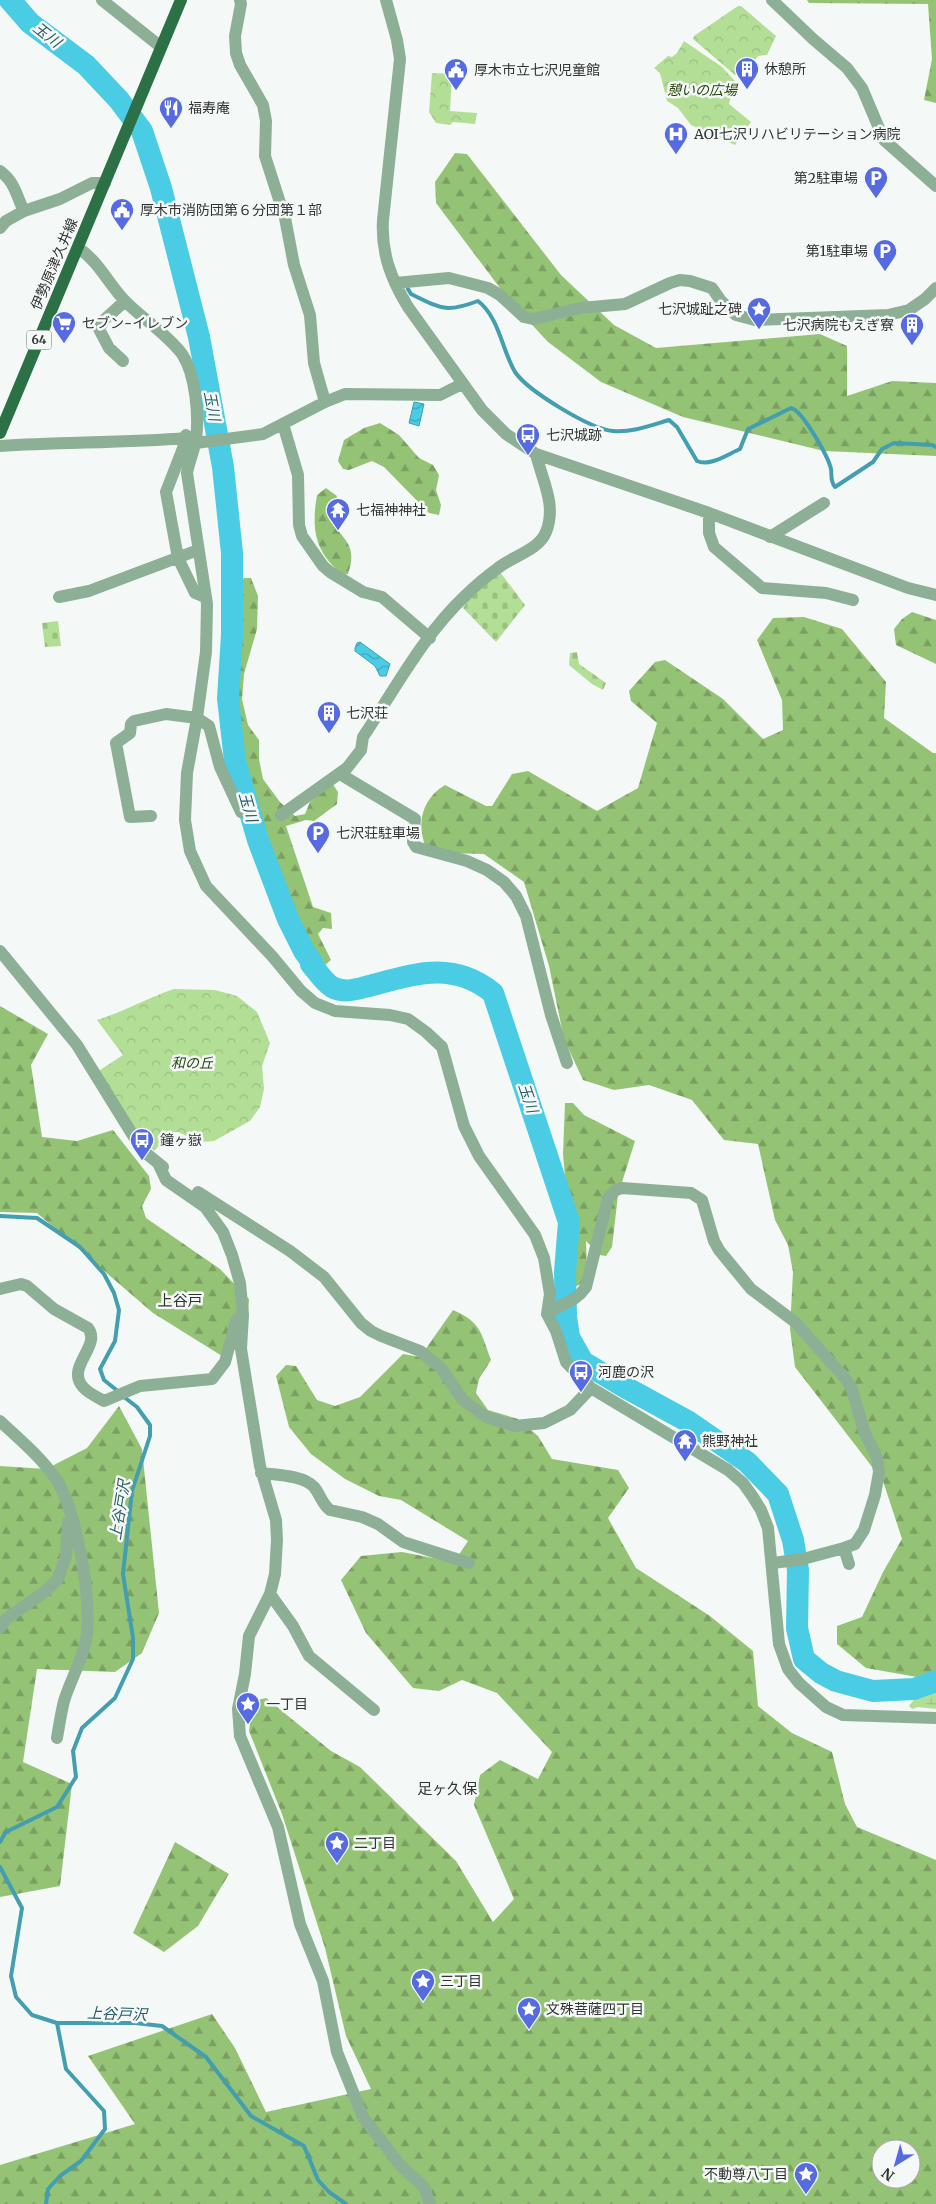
<svg xmlns="http://www.w3.org/2000/svg" width="936" height="2204" viewBox="0 0 936 2204" font-family="Merriweather,'Noto Sans JP',serif">
	<style>
		.forest { fill: url(#forest-firs); fill-rule: evenodd }
		.wetland { fill: url(#wetland-marsh) }
		.cemetery { fill: url(#cemetery-stones) }
		.park { fill: url(#park-crowns) }
		.water { fill: url(#water-waves); stroke: #439eaf }
		.lines { fill: none; stroke-linecap: round; stroke-linejoin: round }
		.stream { stroke: #439eaf; stroke-width: 4 }
		.river { stroke: #4acce4; stroke-width: 22 }
		.minor { stroke: #8caf96; stroke-width: 12 }
		.major { stroke: #2b7145; stroke-width: 12 }
		.labels { text-anchor: middle; stroke-width: 5; stroke-linejoin: round; paint-order: stroke }
		.shield { fill: #f4f9f7; stroke: #6c6f6e; stroke-width: 1 }
		.shield-label { font-size: 12px; font-weight: bold; fill: #323433 }
		.poi-label { font-size: 14px; fill: #323433; stroke: #f4f9f7; text-anchor: start }
		.park-label { font-size: 14px; font-style: italic; fill: #28450e; stroke: #f4f9f7 }
		.street-label { font-size: 14px; fill: #323433; stroke: #f4f9f7 }
		.water-label { font-size: 15px; font-style: italic; fill: #265c66; stroke: #f4f9f7 }
		.neighbourhood-label { font-size: 15px; fill: #323433; stroke: #f4f9f7 }
	</style>
	<defs>
		<pattern id="forest-firs" width="22" height="20" patternUnits="userSpaceOnUse" patternTransform="scale(1.25)"><rect width="22" height="20" fill="#95c376"/><path d="M5 1l3.5 6h-7zM16 11l3.5 6h-7z" fill="#7a9f61"/></pattern>
		<pattern id="wetland-marsh" width="20" height="14" patternUnits="userSpaceOnUse" patternTransform="scale(1.25)"><rect width="20" height="14" fill="#b3de95"/><path d="M1 5h8M5 5V1M11 12h8M15 12V8" fill="none" stroke="#9abf81"/></pattern>
		<pattern id="cemetery-stones" width="16" height="16" patternUnits="userSpaceOnUse" patternTransform="scale(1.25)"><rect width="16" height="16" fill="#b3de95"/><path d="M2 7V4a2 2 0 0 1 4 0v3zM10 15v-3a2 2 0 0 1 4 0v3z" fill="#9abf81"/></pattern>
		<pattern id="park-crowns" width="20" height="18" patternUnits="userSpaceOnUse" patternTransform="scale(1.25)"><rect width="20" height="18" fill="#b3de95"/><path d="M2 6a3 3 0 1 1 6 0M12 15a3 3 0 1 1 6 0" fill="none" stroke="#9abf81"/></pattern>
		<pattern id="water-waves" width="16" height="10" patternUnits="userSpaceOnUse" patternTransform="scale(1.25)"><rect width="16" height="10" fill="#4acce4"/><path d="M0 5q4-4 8 0t8 0" fill="none" stroke="#3ea6b9"/></pattern>
	</defs>
	<rect width="100%" height="100%" fill="#f4f9f7"/>
	<path class="forest" d="M807 0H936V103L924 100 932 59 928 4 809 3Z
		M455 153 467 154 561 275 614 325 656 348 820 334 847 346V396L892 381 936 383V456L824 451 683 417 601 382 548 342 509 300 436 203 435 182Z
		M380 423 399 435 419 458 433 465 439 475 436 490 441 505 439 515 429 513 384 467 372 461 349 470 343 469 338 461 344 440 364 428Z
		M326 488 337 496 330 521C347 542 357 547 348 574L343 575C315 552 311 530 317 495Z
		M244 578H251L258 596 257 629 244 674 242 699 248 725 259 740V759L263 779 280 802 295 816 305 814 310 802 332 783 338 792 337 804 314 821 306 820 286 826 313 907 331 913 332 929 323 928 318 934 331 960 324 966 315 957 303 934 295 925 272 865 271 848 261 825 247 819 239 798 232 769 241 758 242 743 233 704 232 688 237 584Z
		M912 612 936 620V664L896 645 894 629 902 619Z
		M804 617 842 629 886 682 884 718 933 753H936V1670L917 1677 866 1668 837 1644V1626L862 1617 883 1572 902 1539 883 1481 795 1367 790 1329 793 1272 788 1245 775 1220 758 1144 724 1140 692 1100 649 1085 614 1090 583 1080 564 1039 549 966 524 882 484 854 446 853 426 848C416 823 422 799 445 785L486 806H492L512 774 528 771 597 811 638 788 657 723 631 701 629 691 655 662 665 660 723 699 763 739 783 730 782 700 757 640 773 618Z
		M0 1006 48 1034 31 1065 42 1137 77 1141 113 1130 149 1176 151 1189 142 1206 146 1218 220 1269 249 1299 246 1344 222 1356 153 1313 37 1213 0 1212Z
		M565 1103H573L584 1115 635 1141 618 1195 612 1247 606 1256 600 1255 586 1241 587 1274 583 1284 573 1287 566 1279 570 1236 563 1154Z
		M453 1310C481 1322 481 1333 491 1360L479 1379 476 1393 488 1410 518 1419 538 1436 552 1459 618 1470 629 1488 608 1518 636 1568 710 1616 753 1651 758 1706 792 1733 832 1752 845 1804 857 1827 936 1860V2204H0V2165L135 2124 88 2056 212 2014 235 2048 266 2112 371 2089 346 2036 325 1948 282 1814 249 1731 253 1701 266 1698 331 1751 360 1767 456 1861 493 1922 514 1899 474 1805 480 1775 500 1760 538 1779 552 1752 497 1693 462 1680 439 1691 413 1688 366 1633 341 1580 361 1556 402 1552 454 1562 468 1541 401 1500 379 1496 345 1479 311 1454 289 1427 276 1376 286 1365 296 1366 317 1400 335 1406 360 1397 403 1354 420 1357ZM881 2149H911V2179H881Z
		M119 1406 142 1449 159 1613 142 1653 115 1672 37 1669 23 1762 72 1784 60 1886 0 1897V1466L46 1469 87 1448Z
		M175 1842 229 1874 198 1926 164 1952 133 1933Z"/>
	<path class="wetland" d="M936 1687V1709L918 1707 912 1709 909 1706 920 1692Z"/>
	<path class="cemetery" d="M500 572 525 605 496 642 463 608 469 599Z
		M58 621 61 646 45 647 42 623Z
		M577 652 579 664 606 683 603 690 592 684 569 665 570 653Z"/>
	<path class="park" d="M738 6H741L776 36 767 55 758 56 752 64 735 75 693 39 694 36Z
		M684 41 722 67 735 81 729 104 751 122 735 145 691 125 678 108 667 101 660 73 654 68 668 56 672 57 677 53Z
		M432 73 452 74 450 111 477 113 475 124 453 122 450 125 436 123 429 112Z
		M174 989 215 990 237 996 257 1012 270 1043 262 1066 264 1089 260 1107 250 1121 214 1141 200 1142 178 1132H172L154 1151 129 1122 97 1072 123 1055 97 1020C123 1012 147 998 174 989Z"/>
	<path class="water" d="M414 402 424 404 419 426 409 423Z
		M360 642 390 664 386 676H380L375 666 355 651V648L357 643Z"/>
	<g class="lines">
		<path class="stream" d="M408 289 411 294C442 309 446 313 478 301 499 317 502 350 515 372 528 391 590 429 613 431 631 433 652 425 669 420L677 427 697 461C710 467 728 454 740 449L748 429 791 408C802 410 828 456 831 469 832 476 830 481 835 487L873 462 882 449 894 443 932 445 936 447
			M0 1216 37 1218 80 1247 104 1274 114 1293 119 1310 115 1341 100 1369 104 1380 119 1392
			M0 1842 6 1832 57 1807 76 1777 73 1751 82 1728 115 1698 133 1659V1638L123 1574 132 1491 150 1436V1425L137 1407 124 1397
			M0 1867 22 1908 11 1976 16 1997 32 2015 57 2023H135L162 2026 206 2057 251 2116 304 2146 318 2180 329 2192 346 2204
			M46 2204 48 2189 60 2176 81 2161 105 2129 104 2111 66 2069 57 2023"/>
		<path class="river" d="M10 0 30 23 86 65 119 100 142 131 161 188 199 337 223 467 232 553V635L228 698 235 761 258 840 288 919 304 951 312 962 311 964C317 971 324 982 332 987 343 993 354 990 365 987 412 975 451 959 493 993L569 1222 565 1272 566 1317 569 1337 583 1362 623 1386 689 1422 747 1462 778 1494 793 1540 798 1570 797 1628 804 1659 821 1673 836 1681 873 1691 914 1689 936 1681"/>
		<path class="minor" d="M102 0 161 47
			M240 0 241 4 235 36 236 53 240 65 263 105 266 121 265 156 285 218 294 265 310 315 314 363 325 402
			M386 0 397 40 400 59 383 220C381 253 391 279 408 307L482 410 506 434 536 454 709 513 908 588 936 595
			M772 0 813 39 847 68 862 88 884 140 936 186
			M0 171C15 182 16 195 24 211
			M0 228 6 221 24 211 60 199 92 183H105
			M78 248C98 260 109 285 126 302 144 320 167 334 182 354 196 375 199 416 196 440 194 451 189 462 187 473L207 604 206 652 197 718 187 773 185 820 190 851 206 886 272 956 301 991 315 1003 335 1011 390 1015 408 1019 426 1032 442 1047 464 1126 479 1156 535 1235 544 1258 550 1294 547 1314 556 1331 566 1362 591 1388 728 1470 743 1483 753 1497 761 1510 768 1528 779 1644 788 1669 799 1683 826 1707 843 1715 936 1718
			M395 283 449 278 488 288 500 295 524 317 533 319 581 308 625 304 670 283 680 280 690 281 712 288 721 301 736 315 755 320 888 315 909 310 925 299 936 288
			M123 361 109 348 99 329 104 320 125 301
			M283 424 298 475 299 525 302 536 323 566 330 572 363 592 382 597 430 638
			M186 435 187 438 166 492 178 558 195 593 205 597
			M0 446C62 442 124 443 187 438L196 443 263 434 325 402 345 394 440 395 462 384
			M709 513V533L714 547 762 588 826 593 853 600
			M770 537 824 503
			M59 597 89 591 198 550
			M340 774 415 819 413 842 416 847 467 861 487 870 504 882 516 896 526 916 551 1015 567 1063
			M281 815 347 768 361 750 363 737C395 689 424 634 466 595 476 585 487 576 498 568 513 556 539 550 546 532 557 505 542 480 536 454
			M151 816 130 817 116 743 130 733 131 724 134 721 166 714 197 718 209 726 220 767 241 812
			M0 951 77 1045 142 1150 163 1167
			M158 1163 166 1180 205 1207 223 1232 232 1255 240 1283 243 1315 241 1349 260 1466 276 1520 277 1540 275 1574 270 1594 249 1636 245 1674 238 1709 240 1736 278 1827 300 1924 323 1981 337 2052 363 2117 400 2165 424 2187 430 2204
			M198 1192 290 1251 324 1277 361 1323 371 1331 381 1336 420 1351 441 1368 463 1400 486 1417 515 1426 544 1423 570 1410 591 1388
			M0 1289 21 1284 27 1286 54 1309 88 1328C102 1346 65 1367 83 1387 88 1393 97 1397 104 1401L140 1386 212 1379 225 1362 236 1321 239 1318
			M547 1314C563 1301 573 1305 586 1287L608 1198 616 1190 622 1188 691 1193 702 1200 714 1241 719 1250 751 1289 795 1322 845 1378 852 1389 864 1431 877 1458 879 1472 875 1495 864 1530 855 1544 844 1548
			M0 1421C19 1439 41 1457 55 1478 77 1509 93 1604 86 1640 82 1661 70 1681 64 1701 61 1713 59 1726 57 1738
			M261 1473C276 1475 303 1475 314 1487 320 1494 322 1504 330 1510L362 1517 378 1524 403 1542 469 1563
			M773 1563 803 1559 844 1548 849 1564
			M270 1594 293 1626 309 1656 374 1710
			M0 1628 6 1619 47 1590 58 1579 66 1556 68 1522"/>
		<path class="major" d="M0 433 181 0"/>
	</g>
	<defs>
		<g id="building-pin" transform="scale(1.25)"><path d="M0 17L-7.5 6A9.5 9.5 0 1 1 7.5 6Z" fill="#576be1" stroke="#f4f9f7"/><path d="M-4-6H4V6H1V3H-1V6H-4ZM-2.5-4.3h1.7v1.8h-1.7ZM.8-4.3h1.7v1.8H.8ZM-2.5-1h1.7V.8h-1.7ZM.8-1h1.7V.8H.8Z" fill="#fff"/></g>
		<g id="civic-pin" transform="scale(1.25)"><path d="M0 17L-7.5 6A9.5 9.5 0 1 1 7.5 6Z" fill="#576be1" stroke="#f4f9f7"/><path d="M-.6-6.5H3V-4.5H.6V-3L4-1V1h2V6H-6V1h2V-1L-.6-3ZM-1.2 2.5V6h2.4V2.5Z" fill="#fff"/></g>
		<g id="restaurant-pin" transform="scale(1.25)"><path d="M0 17L-7.5 6A9.5 9.5 0 1 1 7.5 6Z" fill="#576be1" stroke="#f4f9f7"/><path d="M-5-6h1v4h1v-4h1v4h1v-4h1v5L-1.5 .5V6h-2V.5L-5-1ZM5-6V6H3V1.5H1.5Q1.5-4 5-6Z" fill="#fff"/></g>
		<g id="hospital-pin" transform="scale(1.25)"><path d="M0 17L-7.5 6A9.5 9.5 0 1 1 7.5 6Z" fill="#576be1" stroke="#f4f9f7"/><path d="M-5-5h3v3.5h4V-5h3V5h-3V1.5h-4V5h-3Z" fill="#fff"/></g>
		<g id="parking-pin" transform="scale(1.25)"><path d="M0 17L-7.5 6A9.5 9.5 0 1 1 7.5 6Z" fill="#576be1" stroke="#f4f9f7"/><path d="M-3.5-5.5H1a3.5 3.5 0 0 1 0 7H-1V5.5H-3.5ZM-1-3.4V-.6H.8a1.4 1.4 0 0 0 0-2.8Z" fill="#fff"/></g>
		<g id="sight-pin" transform="scale(1.25)"><path d="M0 17L-7.5 6A9.5 9.5 0 1 1 7.5 6Z" fill="#576be1" stroke="#f4f9f7"/><path d="M0-6L1.8-2.2L6-1.7L2.9 1.2L3.7 5.4L0 3.3L-3.7 5.4L-2.9 1.2L-6-1.7L-1.8-2.2Z" fill="#fff"/></g>
		<g id="supermarket-pin" transform="scale(1.25)"><path d="M0 17L-7.5 6A9.5 9.5 0 1 1 7.5 6Z" fill="#576be1" stroke="#f4f9f7"/><path d="M-6-5.5h2.5l.6 2H6L4.5 2H-2.5L-4.4-4H-6ZM-1.5 3.2a1.3 1.3 0 1 0 .1 0ZM3 3.2a1.3 1.3 0 1 0 .1 0Z" fill="#fff"/></g>
		<g id="bus-pin" transform="scale(1.25)"><path d="M0 17L-7.5 6A9.5 9.5 0 1 1 7.5 6Z" fill="#576be1" stroke="#f4f9f7"/><path d="M-5-6H5V4H4V6H2V4H-2V6H-4V4H-5ZM-3.5-4V0h7V-4ZM-3.5 1.2v1.5H-2V1.2ZM2 1.2v1.5H3.5V1.2Z" fill="#fff"/></g>
		<g id="temple-pin" transform="scale(1.25)"><path d="M0 17L-7.5 6A9.5 9.5 0 1 1 7.5 6Z" fill="#576be1" stroke="#f4f9f7"/><path d="M0-6L5-2H3V0L6.5 2.5H4V6H1.5V3h-3V6H-4V2.5H-6.5L-3 0V-2H-5Z" fill="#fff"/></g>
	</defs>
	<g fill-rule="evenodd">
		<use href="#building-pin" x="747" y="69"/>
		<use href="#civic-pin" x="456" y="70"/>
		<use href="#restaurant-pin" x="171" y="108"/>
		<use href="#hospital-pin" x="676" y="134"/>
		<use href="#parking-pin" x="876" y="178"/>
		<use href="#civic-pin" x="122" y="210"/>
		<use href="#parking-pin" x="885" y="251"/>
		<use href="#sight-pin" x="759" y="309"/>
		<use href="#supermarket-pin" x="64" y="323"/>
		<use href="#building-pin" x="912" y="325"/>
		<use href="#bus-pin" x="528" y="435"/>
		<use href="#temple-pin" x="338" y="510"/>
		<use href="#building-pin" x="329" y="713"/>
		<use href="#parking-pin" x="318" y="833"/>
		<use href="#bus-pin" x="142" y="1140"/>
		<use href="#bus-pin" x="581" y="1372"/>
		<use href="#temple-pin" x="685" y="1441"/>
		<use href="#sight-pin" x="248" y="1704"/>
		<use href="#sight-pin" x="337" y="1843"/>
		<use href="#sight-pin" x="423" y="1981"/>
		<use href="#sight-pin" x="529" y="2009"/>
		<use href="#sight-pin" x="806" y="2174"/>
	</g>
	<g class="labels">
		<rect class="shield" x="26.5" y="330.5" width="25" height="19" rx="4"/>
		<g class="shield-label">
			<text x="39" y="344">64</text>
		</g>
		<g class="poi-label">
			<text x="764" y="74">休憩所</text>
			<text x="474" y="75">厚木市立七沢児童館</text>
			<text x="188" y="113">福寿庵</text>
			<text x="694" y="139">AOI七沢リハビリテーション病院</text>
			<text x="858" y="183" text-anchor="end">第2駐車場</text>
			<text x="140" y="215">厚木市消防団第６分団第１部</text>
			<text x="868" y="256" text-anchor="end">第1駐車場</text>
			<text x="742" y="314" text-anchor="end">七沢城趾之碑</text>
			<text x="82" y="328">セブン-イレブン</text>
			<text x="894" y="330" text-anchor="end">七沢病院もえぎ寮</text>
			<text x="546" y="440">七沢城跡</text>
			<text x="356" y="515">七福神神社</text>
			<text x="346" y="718">七沢荘</text>
			<text x="336" y="838">七沢荘駐車場</text>
			<text x="160" y="1145">鐘ヶ嶽</text>
			<text x="598" y="1377">河鹿の沢</text>
			<text x="702" y="1446">熊野神社</text>
			<text x="266" y="1709">一丁目</text>
			<text x="354" y="1848">二丁目</text>
			<text x="440" y="1986">三丁目</text>
			<text x="546" y="2014">文殊菩薩四丁目</text>
			<text x="788" y="2179" text-anchor="end">不動尊八丁目</text>
		</g>
		<g class="park-label">
			<text x="702" y="95">憩いの広場</text>
			<text x="192" y="1068">和の丘</text>
		</g>
		<g class="street-label">
			<text transform="translate(54 264) rotate(-67)" y="5">伊勢原津久井線</text>
		</g>
		<g class="water-label">
			<text transform="translate(47 35) rotate(38)" y="5">玉川</text>
			<text transform="translate(212 406) rotate(79)" y="5">玉川</text>
			<text transform="translate(248 807) rotate(74)" y="5">玉川</text>
			<text transform="translate(528 1098) rotate(71)" y="5">玉川</text>
			<text transform="translate(120 1510) rotate(-81)" y="5">上谷戸沢</text>
			<text transform="translate(117 2014) rotate(2)" y="5">上谷戸沢</text>
		</g>
		<g class="neighbourhood-label">
			<text x="180" y="1306">上谷戸</text>
			<text x="447" y="1794">足ヶ久保</text>
		</g>
	</g>
	<g transform="translate(896 2164) rotate(217)"><circle r="24" fill="#f4f9f7" stroke="#a6aaa9"/>
	<path d="M0-4L9 19L0 12L-9 19Z" fill="#576be1"/>
	<text y="-8" font-size="14" font-weight="bold" text-anchor="middle" fill="#323433">N</text>
	</g>
</svg>
